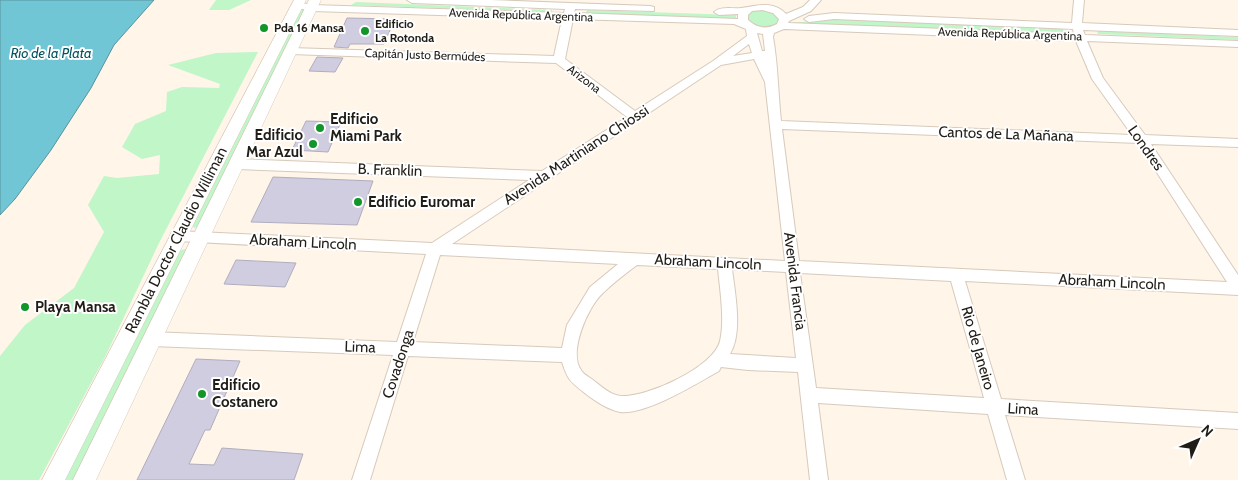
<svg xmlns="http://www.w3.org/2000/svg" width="1238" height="480" viewBox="0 0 1238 480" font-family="Cabin,sans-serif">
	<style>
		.green { fill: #c0f6c8 }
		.water { fill: #70c6d5; stroke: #58939c }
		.building { fill: #d0cde0; stroke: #b0adbf }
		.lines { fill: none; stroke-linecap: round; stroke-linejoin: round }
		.minor-casing { stroke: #d6cabb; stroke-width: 2 }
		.major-casing { stroke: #d6cabb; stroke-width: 1 }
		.minor { fill: #fff; fill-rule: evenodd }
		.major { fill: #fff; fill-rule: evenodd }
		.poi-dot { fill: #129529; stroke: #fff; stroke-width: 2 }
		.labels { text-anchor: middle; stroke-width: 4; stroke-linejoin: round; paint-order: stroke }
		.far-street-label { font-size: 12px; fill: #201c16; stroke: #fff }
		.far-poi-label { font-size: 12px; font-weight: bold; fill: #201c16; stroke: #fff; text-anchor: start }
		.far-water-label { font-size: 14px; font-style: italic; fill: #03535e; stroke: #fff }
		.poi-label { font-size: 15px; font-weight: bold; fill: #201c16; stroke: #fff; text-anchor: start }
		.street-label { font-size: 15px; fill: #201c16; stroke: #fff }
	</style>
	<rect width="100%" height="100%" fill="#fff5e8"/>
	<path class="green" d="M216 0H251L229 10H209Z
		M356 2 552 10 551 12 351 5Z
		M300 9 305 10 198 226 195 228 193 227 194 219Z
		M587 10 736 15V19L586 13Z
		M757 10C767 10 777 11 780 21 772 32 750 30 747 16L751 12Z
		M836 19 1063 29 1064 33 790 23Z
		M1097 31 1238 37V40L1098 34Z
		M258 52 159 243 106 355 39 480H0V356L25 325 74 288 104 232 88 205 104 176 117 178 159 174 160 155 142 159 122 147 135 124 166 111 167 92 182 87 219 88 220 84 168 65 216 53Z
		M185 249 187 251 76 480H64L175 257 181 250Z"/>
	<path class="water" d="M0 0H154L114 45 91 88 51 150 15 199 0 215Z"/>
	<path class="building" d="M347 18 395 19 384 44H350L348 48 334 47Z
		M317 57 343 58 335 72 309 71Z
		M306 121 341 122 328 152 292 150Z
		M273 177 373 181 357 225 251 222Z
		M236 260 296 263 285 287 224 284Z
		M196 359 240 361 210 430H205L189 464 214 465 222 448 303 454 294 480H137Z"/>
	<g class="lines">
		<g class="minor-casing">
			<path id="minor" d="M407 0H491L650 6 654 7V11L575 9 574 13 738 19V14L719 15 714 12C721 6 732 9 741 8 757 6 773 0 786 14L803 7 810 0H821L811 11 789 21 788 23 1074 34 1073 29 834 19 809 22 804 19 809 16 834 13 1072 23 1074 0H1084L1082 23 1238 30V36L1083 30 1085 35 1238 41V47L1087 41 1103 78 1145 135 1238 139V147L1151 144 1238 275V295L965 281 1001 399 1238 413V429L1005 415 1025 480H1007L988 414 818 403 828 480H810L798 372 748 370 721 367 719 371C696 384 646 415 620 412 609 410 595 401 586 394 571 382 568 381 562 362L408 356 370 480H352L393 355 151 346 146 344 143 339 146 334 151 332 397 342 426 254 177 241 172 240 170 236 172 232 177 231 432 243 529 180 237 169 233 167 231 164 233 161 237 159 542 171 627 117 556 63 290 54 285 51 290 48 554 56 562 19 312 11 293 7 292 5 297 2 312 5 564 13 565 9 412 3ZM762 10 773 13 779 19 777 24C766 30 757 28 748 20V15L752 11ZM573 19 734 24 746 29 747 36 713 61 635 111 565 59ZM784 29 1076 41 1092 79 1132 135 781 121C778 93 778 65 773 37L774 33ZM757 33 763 34 765 51H762ZM749 44 752 53 733 56ZM754 59 765 82 785 261 452 244 721 65ZM782 129 1138 143 1227 282 799 261ZM440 255 618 264 590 287 567 325 562 348 413 342ZM637 265 718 269C720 289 725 321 720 341 714 367 648 397 622 396 611 396 601 386 593 380 589 377 583 374 581 370 568 352 588 307 602 294 613 283 625 274 637 265ZM732 269 786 272 796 358 730 354C743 333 735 293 732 269ZM800 273 951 281 984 398 816 388Z"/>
		</g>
		<g class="major-casing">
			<path id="major" d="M294 0H306L65 480H42Z
				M309 0H321L96 480H73Z"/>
		</g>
		<use href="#minor" class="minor"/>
		<use href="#major" class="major"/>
	</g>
	<g class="poi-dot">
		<circle cx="264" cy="28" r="5"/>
		<circle cx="365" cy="31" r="5"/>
		<circle cx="320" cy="128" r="5"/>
		<circle cx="313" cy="144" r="5"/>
		<circle cx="358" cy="202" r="5"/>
		<circle cx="25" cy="307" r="5"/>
		<circle cx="202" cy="394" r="5"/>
	</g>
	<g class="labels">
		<g class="far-street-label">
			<text transform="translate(521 15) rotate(2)" y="4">Avenida República Argentina</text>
			<text transform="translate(1010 34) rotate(2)" y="4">Avenida República Argentina</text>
			<text transform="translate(425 55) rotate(2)" y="4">Capitán Justo Bermúdes</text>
			<text transform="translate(584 79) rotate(37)" y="4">Arizona</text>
		</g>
		<g class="far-poi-label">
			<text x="375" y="28">Edificio<tspan x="375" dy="14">La Rotonda</tspan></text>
			<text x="274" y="32">Pda 16 Mansa</text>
		</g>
		<g class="far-water-label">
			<text x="51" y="58">Río de la Plata</text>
		</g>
		<g class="poi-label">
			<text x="330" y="124">Edificio<tspan x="330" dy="17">Miami Park</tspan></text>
			<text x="303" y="140" text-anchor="end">Edificio<tspan x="303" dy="17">Mar Azul</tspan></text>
			<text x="368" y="207">Edificio Euromar</text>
			<text x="35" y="312">Playa Mansa</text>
			<text x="212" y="390">Edificio<tspan x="212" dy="17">Costanero</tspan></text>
		</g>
		<g class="street-label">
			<text transform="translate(1006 134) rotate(2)" y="5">Cantos de La Mañana</text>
			<text transform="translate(1146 148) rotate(55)" y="5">Londres</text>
			<text transform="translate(576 155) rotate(-33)" y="5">Avenida Martiniano Chiossi</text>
			<text transform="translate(390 170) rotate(2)" y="5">B. Franklin</text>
			<text transform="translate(176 240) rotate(-63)" y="5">Rambla Doctor Claudio Williman</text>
			<text transform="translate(303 242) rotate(3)" y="5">Abraham Lincoln</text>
			<text transform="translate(708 262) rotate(3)" y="5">Abraham Lincoln</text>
			<text transform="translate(795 281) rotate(83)" y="5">Avenida Francia</text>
			<text transform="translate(1112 282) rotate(3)" y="5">Abraham Lincoln</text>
			<text transform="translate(360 347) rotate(2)" y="5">Lima</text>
			<text transform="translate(978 348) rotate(74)" y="5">Rio de Janeiro</text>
			<text transform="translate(398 364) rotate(-72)" y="5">Covadonga</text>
			<text transform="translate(1023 409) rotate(3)" y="5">Lima</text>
		</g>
	</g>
	<g transform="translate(1198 440) rotate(45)" stroke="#ffffff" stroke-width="4" paint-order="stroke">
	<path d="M0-4L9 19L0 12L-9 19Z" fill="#201c16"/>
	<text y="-8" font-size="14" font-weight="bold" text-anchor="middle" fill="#201c16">N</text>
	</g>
</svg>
